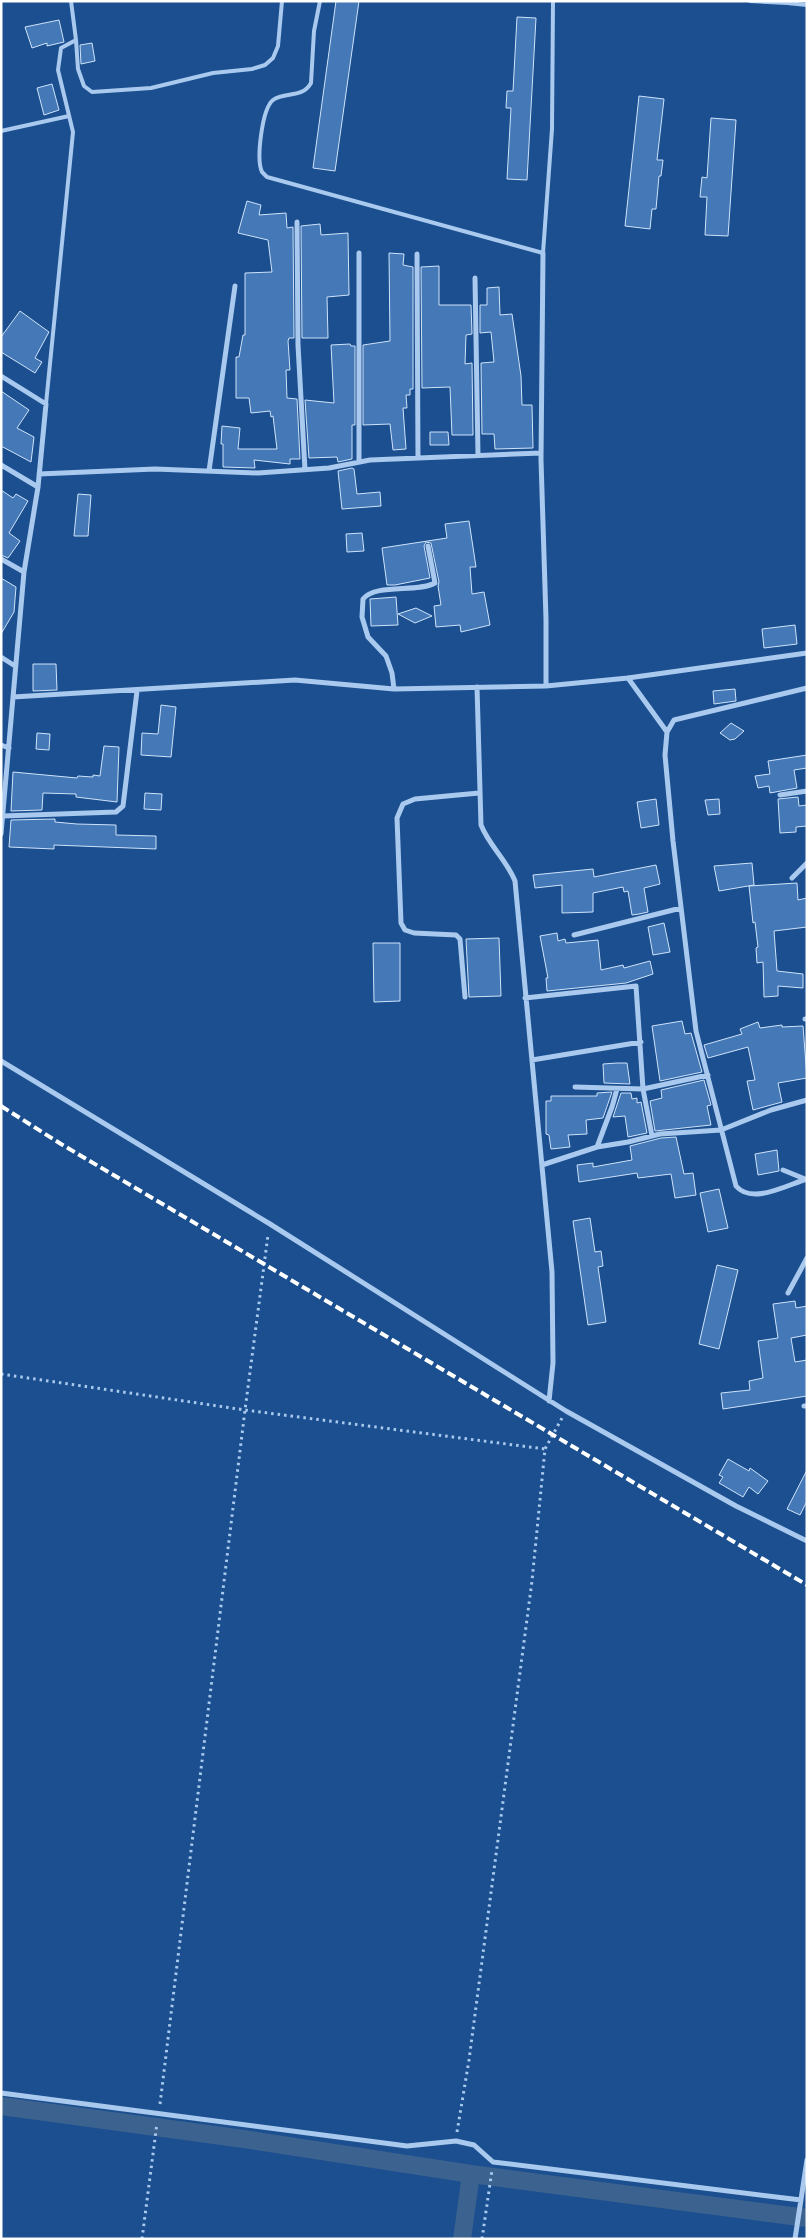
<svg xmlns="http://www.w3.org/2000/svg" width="808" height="2240" viewBox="0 0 808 2240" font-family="'Public Sans',sans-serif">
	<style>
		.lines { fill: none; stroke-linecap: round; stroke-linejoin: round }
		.canal { stroke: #3c6290; stroke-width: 18 }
		.building { fill: #4478b7; stroke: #cfe3fa }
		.path { stroke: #a9c9ee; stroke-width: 3; stroke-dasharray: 2.5 4; stroke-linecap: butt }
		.lane { stroke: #a9c9ee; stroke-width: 4 }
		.street { stroke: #a9c9ee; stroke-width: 5 }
		.rail { stroke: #fff; stroke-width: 4; stroke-dasharray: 9 4; stroke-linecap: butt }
	</style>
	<rect width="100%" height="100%" fill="#1b4f8f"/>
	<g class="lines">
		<path class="canal" d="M1 2106 244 2139 471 2174
			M462 2239 471 2174 807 2218"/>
	</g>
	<path class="building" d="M336 1H359L335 171 313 168Z
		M517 17 536 18 527 180 507 179 511 108H506L507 91H513Z
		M59 20 64 42 47 46V43L32 48 25 27Z
		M92 43 95 61 81 64 80 45Z
		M52 84 59 110 44 115 37 88Z
		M639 96 664 99 657 160H663L661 176H659L656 209H652L650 229 625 226Z
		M711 118 736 120 728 236 705 235 707 197H700L702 177 707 178Z
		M247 201 261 205 259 215 286 213 287 228 293 227 294 338H289L288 341 290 370H286L287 398 297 399 300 459H290V464L254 460 255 468 223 467V444H221L222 426 240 428 238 449H277L273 416 271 417 270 411 251 413 249 398H236V357H239L243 335H245V273L272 272 268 240 238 233Z
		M320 224 321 235 348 233 349 295 327 297 328 338H302L301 226Z
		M389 253 404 254 403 265 413 267V389H410V395H406L407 408H403L406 449 393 450 390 424 363 425V345L390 341Z
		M439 266V305H471L472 334 466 335 465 364 472 363 473 435H452L450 387 422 388 421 267Z
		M499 287 500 315 512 314 521 376 522 405H532L533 448 495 449 494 434H482L481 363 494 362 491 332 480 333V305H487V288Z
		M20 311 49 332 35 358 42 362 35 373 1 352V337Z
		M350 344 351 346H355V425H352V459L338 462 337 457 309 458 305 400 334 403 331 345Z
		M1 391 29 410 17 428 34 437 31 462 1 446Z
		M430 432H448L449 445H430Z
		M352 468 354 469 357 494 380 492 381 506 342 509 338 471Z
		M1 490 13 498 16 494 28 501 9 533 20 541 8 558 1 555Z
		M78 494 91 495 88 536H74Z
		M469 521 476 567H470L472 594 484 592 490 625 461 632 460 625 436 627 434 606 441 605 438 586 439 582 431 543 426 542 424 546 430 578 395 585H387L382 548 447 538 445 524Z
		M362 533 364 551 347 552 346 534Z
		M1 578 16 587 14 612 1 634Z
		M396 597 398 625 371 626 370 599Z
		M416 608 432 616 415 623 398 614Z
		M795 625 797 644 764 648 762 629Z
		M33 664H56L57 690 33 691Z
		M735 689 736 701 714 704 713 691Z
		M161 705 176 707 171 757 141 755 142 733 158 734Z
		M731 723 744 731 735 739 730 740 720 733Z
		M37 733 50 734 49 750 36 749Z
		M104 746 119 747 117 802 76 797V794L43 793 42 810 11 811 13 772 77 778 78 776 93 777V775L100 776Z
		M807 755V768L794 770 797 788 770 793 769 786 758 788 755 776 770 774 768 761Z
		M145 793 162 794 161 810 144 809Z
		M798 797 799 806 807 805V826L796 827V832L780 833 778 799Z
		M656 799 659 825 641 828 637 802Z
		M719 799 720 814 708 815 705 800Z
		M55 819V822L77 824 116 825V835L156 836V849L54 845V849L9 847 11 820Z
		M752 863 754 885 719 891 714 866Z
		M656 865 660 884 644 888 648 912 639 914 632 915 628 891 624 892 623 887 593 893V912L562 913V885L535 888 533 875 593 869 594 877Z
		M797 883 798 900 807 898V927L774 931 777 971 803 974V988L778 986V996L764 997 763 962 757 963 756 948 758 947 755 922 753 923 749 886Z
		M664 923 670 952 653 955 648 927Z
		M557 933 558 941 565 939 566 943 598 940 601 970 623 965 624 968 650 961 653 974 626 983 547 991 546 978H548L540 936Z
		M499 938 501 996 469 997 466 939Z
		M373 943H400V1001L374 1002Z
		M682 1021 685 1034 691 1033 702 1072 660 1081 652 1026Z
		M758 1022 760 1028 782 1025V1027L803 1026 807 1078 778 1083 782 1102 753 1110 747 1081 755 1080 748 1047 708 1058 704 1045 742 1034 740 1029Z
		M617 1063H627L630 1084 604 1083 603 1064Z
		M704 1080 711 1105 707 1106 711 1125 655 1131 650 1101 662 1098 661 1090Z
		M612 1092 603 1118 586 1120 587 1134 568 1135 570 1147 551 1149 549 1135 546 1134V1101H551V1096H597V1093Z
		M621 1093H631L632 1099 637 1098V1103L641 1102 647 1133 628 1137 625 1116 613 1117Z
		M676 1137 684 1174 693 1173 696 1195 675 1198 671 1174 638 1178 637 1173 579 1182 577 1165 593 1163V1167L632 1160 630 1146 661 1138Z
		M777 1150 779 1171 758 1175 755 1154Z
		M719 1189 728 1228 708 1232 700 1193Z
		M590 1218 595 1252 601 1251 603 1266 598 1267 606 1322 588 1325 573 1221Z
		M717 1265 738 1270 719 1349 699 1344Z
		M795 1301 796 1308 807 1306V1335L791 1338 795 1362 807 1360V1396L723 1409 721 1393 750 1390 749 1381 763 1378 758 1341 778 1338 773 1304Z
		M728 1459 749 1471 750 1468 768 1481 758 1494 749 1487 743 1497 719 1483 723 1477 719 1475Z
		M807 1470V1501L800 1515 787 1509Z"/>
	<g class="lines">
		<path class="path" d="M1 1374 245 1410 545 1449
			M160 2104 245 1410 268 1235
			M457 2132 469 2060 532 1581 545 1449 562 1418
			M142 2239 157 2123
			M482 2239 492 2170"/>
		<path class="lane" d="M71 1 76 40
			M320 1 314 31 311 83C302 99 285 91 273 100 262 109 256 159 262 172L267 177 543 253 552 129 553 1
			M750 1 787 3V1
			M787 3 807 5
			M1 131 69 116
			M46 404 73 132 58 70 61 48 76 40 78 69 84 86 92 92 151 88 213 73 252 69 265 65 273 58 278 46 282 1"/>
		<path class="street" d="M297 222 298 345 305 470
			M543 253 541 460 546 619V686
			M417 254 418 458
			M475 278 478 455
			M1 376 46 404 38 487 24 572 1 834
			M359 462V253
			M1 465 38 487
			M209 471 235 286
			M39 474 155 469 258 473 329 468 370 460 541 453
			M1 559 24 572
			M1 657 15 666
			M628 678 667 732
			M477 687 481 825C490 847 506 859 515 881L552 1272 553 1363 549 1401
			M807 688 674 720 667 732 665 755 673 841 696 1031 736 1186C752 1205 787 1185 807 1179
			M394 689 392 673 386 656 368 637 362 617 363 599C376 583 417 593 435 583L428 546
			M13 697 295 680 394 689 546 686 628 678 807 653
			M1 745 9 748
			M780 795 807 791
			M3 816 116 812 123 806 137 691
			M792 878 807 863
			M574 935 681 908
			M465 997 460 939 456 935 414 933 405 930 401 923 397 818 403 804 415 799 479 793
			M525 998 636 986 643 1089 652 1136
			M805 1019H807
			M532 1060 641 1042
			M1 1061 270 1224 566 1411 736 1506 807 1541
			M575 1087 643 1089 708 1075
			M597 1147 612 1107 617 1089
			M542 1165 597 1147 628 1142 660 1134 721 1130 771 1110 807 1100
			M783 1170 805 1179
			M788 1293 807 1258
			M804 1406H807
			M1 2093 407 2146 456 2141 474 2145 493 2162 801 2200
			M795 2239 807 2160"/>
		<path class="rail" d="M1 1106 61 1144 807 1585"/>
	</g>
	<rect width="808" height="2240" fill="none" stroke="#ffffff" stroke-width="5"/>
</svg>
